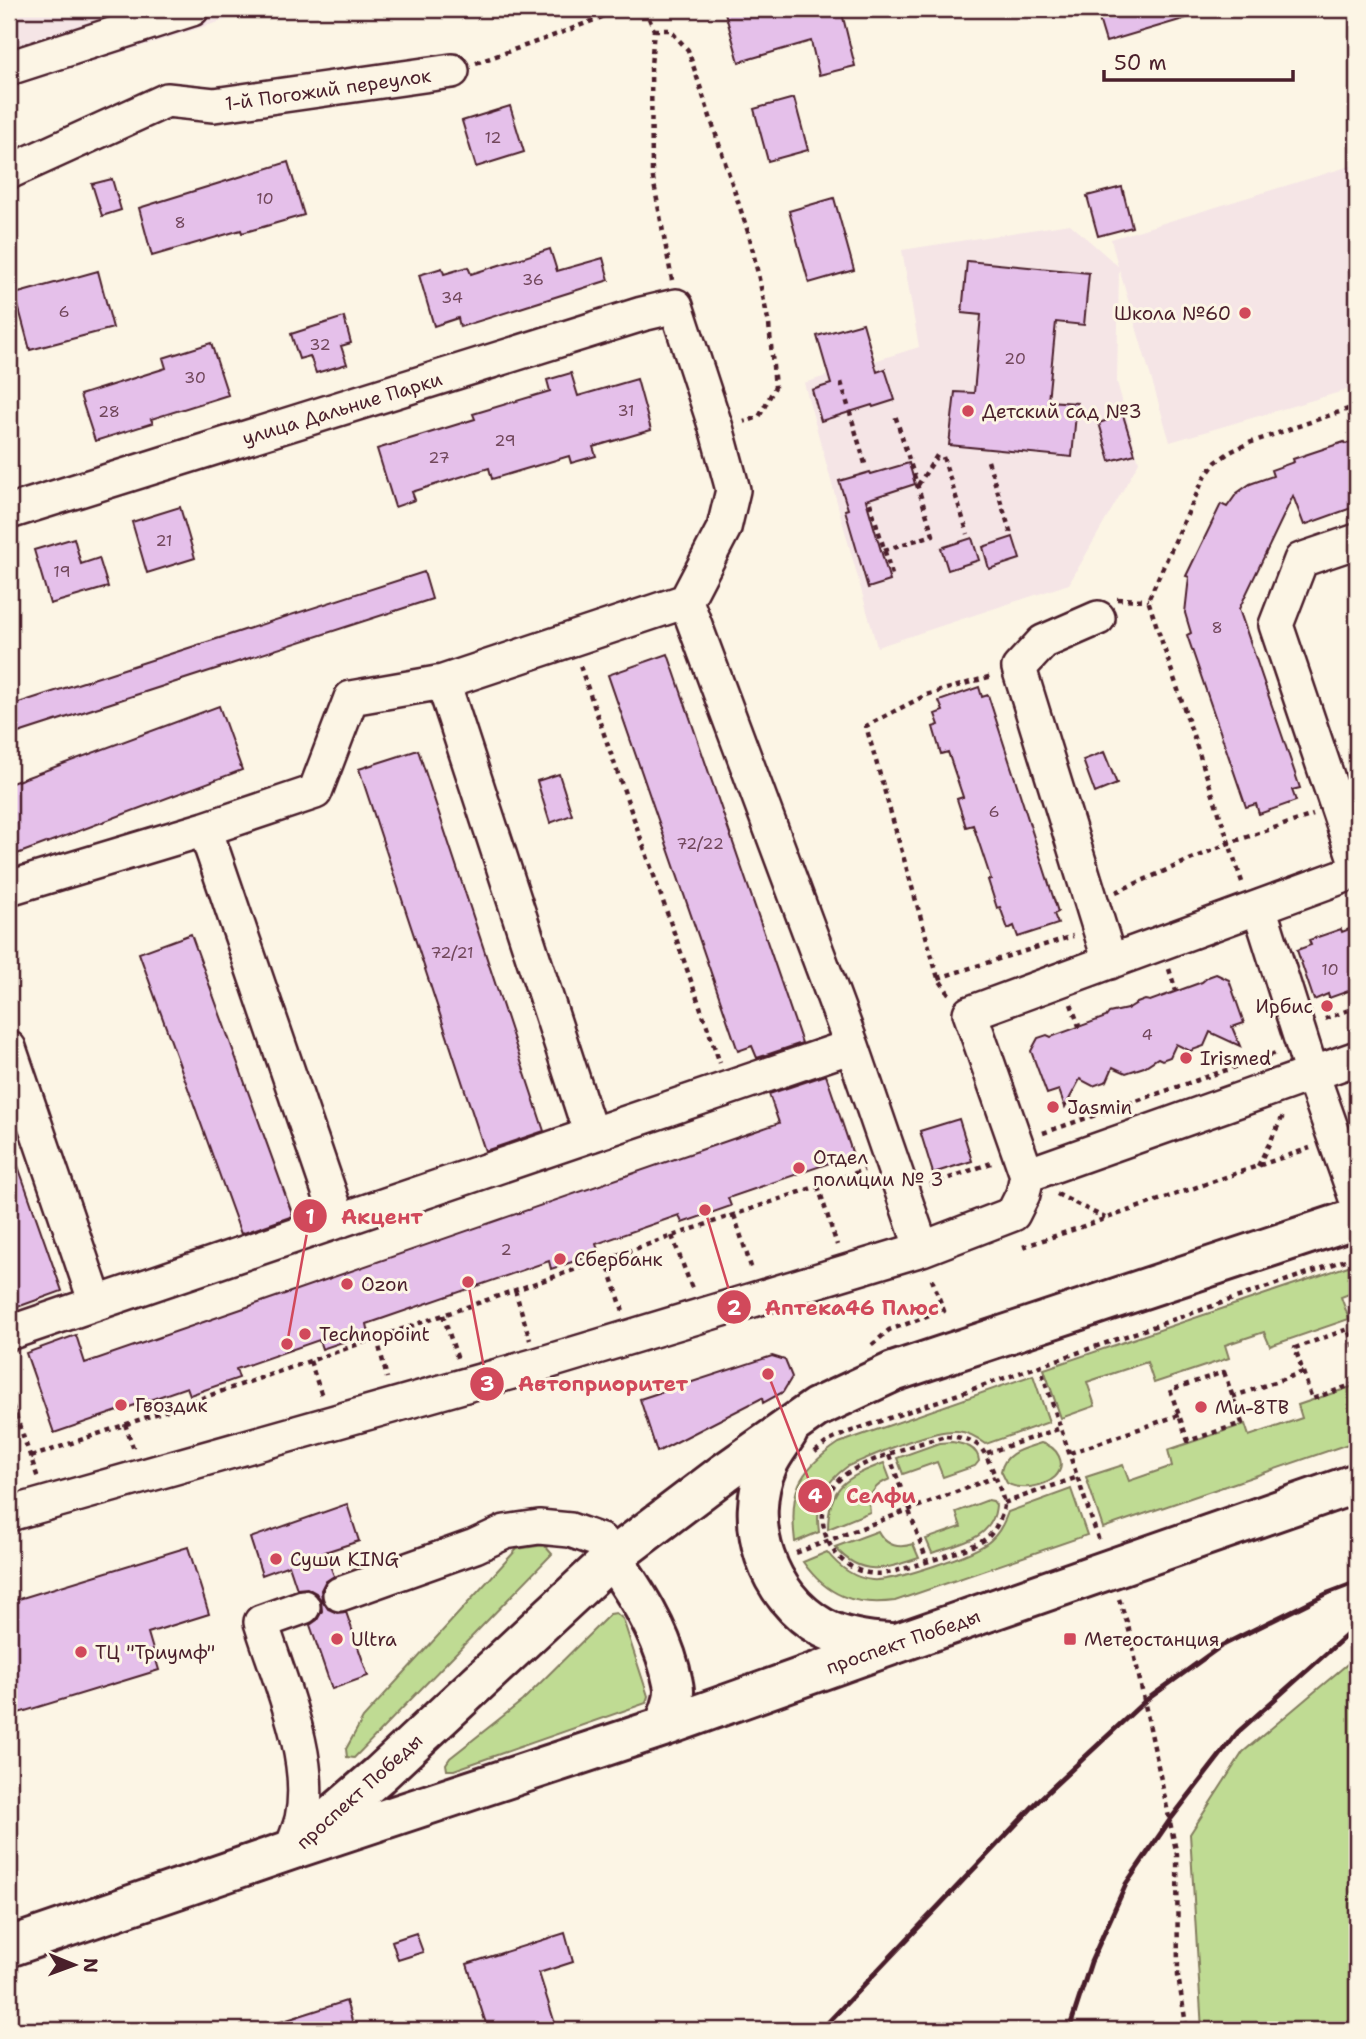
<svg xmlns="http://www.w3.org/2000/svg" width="1366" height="2039" viewBox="0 0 1366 2039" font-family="'Shantell Sans',sans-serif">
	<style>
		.built { fill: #f5e5e6 }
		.green { fill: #bfdb93; stroke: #847d5f; stroke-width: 2 }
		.building { fill: #e5c0ea; stroke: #4a1f2b; stroke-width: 2 }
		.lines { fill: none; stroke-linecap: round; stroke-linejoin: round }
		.minor-casing { stroke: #4a1f2b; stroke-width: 38 }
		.major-casing { stroke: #4a1f2b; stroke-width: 44 }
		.path { stroke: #4a1f2b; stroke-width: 4.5; stroke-dasharray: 5 5; stroke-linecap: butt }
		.minor { stroke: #fcf5e5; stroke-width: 33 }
		.major { stroke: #fcf5e5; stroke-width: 38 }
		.rail { stroke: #4a1f2b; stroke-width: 5 }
		.poi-dot { fill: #d1495b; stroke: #fcf5e5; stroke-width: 2.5 }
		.labels { text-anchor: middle; stroke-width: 6; stroke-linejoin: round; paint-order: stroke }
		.number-label { font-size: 16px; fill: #71475b }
		.street-label { font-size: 19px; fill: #4a1f2b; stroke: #fcf5e5 }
		.poi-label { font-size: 19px; fill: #4a1f2b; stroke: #fcf5e5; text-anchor: start }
		.leader { fill: none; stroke: #d1495b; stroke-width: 2.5 }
		.callout-dot { fill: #d1495b; stroke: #fcf5e5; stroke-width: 2.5 }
		.mark-label { font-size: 21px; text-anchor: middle; font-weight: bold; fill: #fff }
		.callout-label { font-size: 21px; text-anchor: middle; font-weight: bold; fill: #d1495b; stroke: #fcf5e5; stroke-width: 6; stroke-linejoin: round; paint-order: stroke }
	</style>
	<rect width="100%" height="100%" fill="#fcf5e5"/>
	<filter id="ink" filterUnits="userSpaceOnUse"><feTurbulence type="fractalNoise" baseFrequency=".0143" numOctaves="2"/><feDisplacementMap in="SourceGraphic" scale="14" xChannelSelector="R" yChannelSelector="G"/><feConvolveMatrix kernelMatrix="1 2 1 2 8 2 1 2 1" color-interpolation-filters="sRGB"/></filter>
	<g filter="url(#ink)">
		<path class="built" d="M9 9H260L9 88Z
			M1357 164V387L1170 442 1119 269 1117 382 1139 462 1069 584 877 647 804 383 919 347 902 250 1070 224 1118 266 1111 239Z"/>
		<path class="green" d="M1357 1263V1291L1341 1297 1349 1319 1270 1346 1264 1332 1225 1345 1229 1358 1154 1383 1147 1362 1087 1382 1095 1406 1061 1418 1044 1369Z
			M1033 1375 1049 1422 986 1444C978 1438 968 1432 957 1431 931 1429 875 1455 848 1466 823 1484 815 1501 819 1532L795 1542C789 1492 797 1471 839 1443Z
			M1357 1385V1441L1103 1528 1086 1477 1123 1465 1129 1481 1172 1466 1168 1450 1245 1424 1249 1436 1302 1418 1298 1405Z
			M952 1442C964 1444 978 1447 979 1461L975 1466 943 1477 937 1462 903 1474 897 1458 939 1443Z
			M1041 1443C1057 1446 1068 1464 1055 1477 1044 1487 1019 1491 1007 1483L1001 1471C1005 1451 1025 1449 1041 1443Z
			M884 1463 890 1479C874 1485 867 1495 870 1512L828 1529C828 1485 848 1477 884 1463Z
			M1071 1489 1087 1535 895 1601C854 1606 827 1596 803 1562L827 1552C839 1567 853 1578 872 1580 892 1582 977 1554 991 1540 999 1533 1004 1523 1008 1512Z
			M988 1500 993 1501 996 1505C994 1539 959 1544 932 1553L926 1539 961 1527 956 1512Z
			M878 1531C886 1546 898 1549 913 1544L919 1558C886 1569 861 1578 835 1547Z
			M544 1545 552 1554 354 1758 347 1757 346 1749 363 1718 517 1549Z
			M616 1613 623 1619 648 1696 646 1703 454 1770H447L446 1764 450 1758 522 1701 610 1614Z
			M1357 1656V2030H1202L1190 1834 1243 1752Z"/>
		<path class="building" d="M724 9H841L855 66 819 75 811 41 739 62Z
			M1133 9H1199L1200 14 1106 42 1099 19Z
			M794 98 808 150 768 161 754 109Z
			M510 106 524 152 476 167 462 121Z
			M288 162 304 215 242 233 241 230 152 256 139 208Z
			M112 179 121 210 102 216 92 184Z
			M1122 187 1132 227 1098 236 1087 196Z
			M834 198 854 270 809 283 789 211Z
			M550 249 557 271 603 258 609 280 460 327 458 318 434 326 419 275 442 268 444 274 468 267 471 274Z
			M967 261 1089 273 1084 325 1056 322 1048 401 1077 403 1072 457 949 445 955 392 974 393 981 315 962 313Z
			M98 271 113 328 30 350 15 294Z
			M344 317 351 343 341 346 347 364 316 373 310 356 299 359 291 334Z
			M863 323 877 372 885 369 895 400 873 407 872 405 821 421 812 390 831 384 817 336Z
			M211 343 228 395 151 419 153 423 95 441 80 395 166 368 163 358Z
			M571 373 578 396 637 379 651 430 593 447 596 456 571 463 569 456 492 479 489 468 412 492 415 500 395 507 377 449 475 419 473 414 550 391 547 380Z
			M1123 415 1135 454 1110 461 1099 423Z
			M1357 440V506L1304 525 1293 496 1239 609 1300 788 1292 790 1296 801 1259 814 1256 804 1246 807 1187 635 1191 633 1185 613 1189 577 1186 576 1221 504 1227 507 1237 493 1250 484 1273 476 1271 470 1294 462 1293 459 1344 442 1345 444Z
			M909 463 915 484 866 500 890 581 868 588 845 510 848 509 839 481 870 472 871 474Z
			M180 507 195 558 147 573 132 522Z
			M1013 537 1020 559 989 569 983 547Z
			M74 538 81 564 99 558 108 587 50 604 34 550Z
			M972 538 979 560 948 570 941 548Z
			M424 572 432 599 9 736V706Z
			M668 654 802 1043 757 1058 752 1046 738 1051 608 675Z
			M979 687 982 697 988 695 1058 912 1054 914 1058 924 1018 937 1014 926 1008 929 1000 907 997 908 988 880 991 879 973 825 966 827 957 799 963 797 948 752 941 754 933 727 939 725 935 714 943 711 939 701Z
			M219 706 242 770 9 857V784Z
			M418 750 544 1131 485 1151 359 769Z
			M1104 752 1117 784 1095 793 1083 760Z
			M559 774 572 815 550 823 537 781Z
			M1357 926V988L1329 998 1328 994 1314 1000 1297 950 1311 945 1309 940 1341 929 1342 932Z
			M191 934 293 1216 241 1234 139 953Z
			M1216 974 1229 980 1244 1023 1232 1027 1240 1046 1210 1032 1204 1046 1190 1051 1176 1044 1170 1057 1162 1060 1158 1058 1144 1067 1126 1073 1113 1067 1107 1081 1093 1086 1080 1079 1065 1107 1059 1090 1047 1094 1031 1051 1038 1038 1047 1035 1051 1037 1106 1017 1109 1013 1127 1009 1137 1003 1145 1000 1150 1001 1202 982 1208 977Z
			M826 1075 853 1155 728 1198 731 1206 682 1223 679 1215 596 1244 599 1253 551 1269 549 1261 367 1324 369 1333 322 1349 319 1340 236 1369 239 1378 190 1395 187 1387 54 1433 26 1353 76 1335 85 1363 779 1123 769 1094Z
			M959 1119 972 1161 933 1173 920 1131Z
			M9 1149H12L62 1291 9 1310Z
			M772 1356 785 1360 792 1377 783 1392 763 1403 762 1398 657 1452 640 1399Z
			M347 1504 359 1541 325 1552 334 1576 325 1582 321 1590 322 1600 328 1609 337 1613 346 1612 368 1676 332 1689 310 1625 317 1620 322 1611 321 1600 316 1593 307 1588 297 1589 289 1565 262 1575 250 1538Z
			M188 1547 209 1614 148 1633 159 1670 9 1716V1602Z
			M416 1933 423 1952 398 1960 392 1941Z
			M565 1933 573 1962 539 1973 557 2030H488L467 1964Z
			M346 2001 355 2030H269L268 2026Z"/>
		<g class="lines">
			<g class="minor-casing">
				<path id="minor" d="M9 68 192 9
					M9 172 167 100 214 105 452 71
					M9 512 642 314 676 306 717 431 733 490 724 528 686 601
					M1357 541 1301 560 1276 625 1357 865
					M1098 618 1043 642 1019 668 1110 962
					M443 682 591 1135
					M205 829 339 1221
					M9 888 205 829 315 792 351 698 443 682 686 601 852 1046 922 1249
					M1259 907 1312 1074 1357 1201
					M9 1048 96 1303
					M1027 1175 970 1013 1357 871
					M9 1333 852 1046
					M9 1514 537 1365 922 1249 1013 1214 1023 1194 1027 1175 1357 1058
					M340 1594 475 1546 505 1532 539 1527 570 1530 601 1541 612 1558
					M291 1850C295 1840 299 1830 302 1819 315 1758 279 1680 261 1622L303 1607"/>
			</g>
			<g class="major-casing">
				<path id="major" d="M788 1432C782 1442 773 1453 768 1464 742 1522 767 1597 823 1628 844 1639 867 1642 891 1643
					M612 1558C636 1593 659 1628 670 1670 671 1676 674 1685 674 1691 674 1704 668 1716 663 1727
					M305 1839 379 1775 612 1558 724 1473 816 1408 893 1372 1357 1218
					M9 1947 291 1850 663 1727 895 1644 1357 1483"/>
			</g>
			<path class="path" d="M645 9 654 30 651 66 652 173 672 280
				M654 30H670L688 50 750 238 769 324 775 387 759 417 744 422
				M476 63 550 37 623 9
				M841 382 866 467
				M943 457 968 534
				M988 461 1011 534
				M918 485 938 454
				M870 503 893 578
				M884 550 933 535 895 415
				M1117 599 1148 600
				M580 666 720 1063
				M1242 882 1148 600 1204 478 1216 462 1230 452 1249 443 1357 406
				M1116 892 1229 843 1313 815
				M1169 969 1176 991
				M938 978 1073 936
				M949 994 938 978 866 726 926 695 992 676
				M1071 1004 1079 1026
				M1325 1019 1357 1007
				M1349 1091 1357 1096
				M1043 1133 1276 1053
				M1258 1166 1284 1114
				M930 1185 994 1162
				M818 1186 837 1245
				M1057 1194 1105 1218
				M734 1215 752 1270
				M672 1236 693 1291
				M1023 1247 1310 1148
				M606 1259 623 1311
				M515 1290 530 1340
				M443 1315 458 1360
				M377 1338 387 1378
				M872 1345 889 1330 944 1311 931 1277
				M1357 1356 1348 1329 1295 1348 1312 1399 1357 1383
				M310 1361 322 1396
				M1039 1364 1099 1541
				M1224 1372 1242 1423 1188 1441 1170 1390Z
				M9 1396 38 1478
				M1232 1397 1303 1372
				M125 1424 134 1450
				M946 1436C958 1437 970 1438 980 1447 987 1453 1004 1496 1004 1505 1003 1516 995 1531 987 1538 973 1549 911 1567 892 1572 836 1586 798 1515 842 1477 859 1462 922 1442 946 1436Z
				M815 1452 827 1442 846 1433 1357 1256
				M987 1453 1061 1428
				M1070 1453 1179 1415
				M889 1455 927 1561
				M31 1457 864 1170
				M1004 1503 1078 1477
				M796 1553 995 1477
				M1119 1599 1128 1625 1177 1855 1178 1976 1187 2030"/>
			<use href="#minor" class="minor"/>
			<use href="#major" class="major"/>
			<path class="rail" d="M821 2030 1040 1799 1145 1701 1221 1646 1328 1593 1357 1582
				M1069 2030 1091 1962 1126 1884 1170 1820 1238 1732 1357 1626"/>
		</g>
	</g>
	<g class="poi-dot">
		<circle cx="1245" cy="313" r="7"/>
		<circle cx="968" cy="411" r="7"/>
		<circle cx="1327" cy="1006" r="7"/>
		<circle cx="1186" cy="1058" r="7"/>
		<circle cx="1053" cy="1107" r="7"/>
		<circle cx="799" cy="1168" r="7"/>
		<circle cx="560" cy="1259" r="7"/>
		<circle cx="347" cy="1284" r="7"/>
		<circle cx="305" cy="1334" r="7"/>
		<circle cx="121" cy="1405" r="7"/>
		<circle cx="1201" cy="1407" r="7"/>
		<circle cx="276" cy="1559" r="7"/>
		<circle cx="337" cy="1639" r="7"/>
		<rect x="1063" y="1632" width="14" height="14" rx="3.5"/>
		<circle cx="81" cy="1652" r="7"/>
	</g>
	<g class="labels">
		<g class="number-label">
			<text x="493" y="143">12</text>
			<text x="265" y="204">10</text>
			<text x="180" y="228">8</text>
			<text x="533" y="285">36</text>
			<text x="452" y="303">34</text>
			<text x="64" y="317">6</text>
			<text x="320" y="350">32</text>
			<text x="1015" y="364">20</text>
			<text x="195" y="383">30</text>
			<text x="626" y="416">31</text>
			<text x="109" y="417">28</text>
			<text x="505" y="446">29</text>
			<text x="439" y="463">27</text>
			<text x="164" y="546">21</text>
			<text x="62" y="577">19</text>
			<text x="1217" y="633">8</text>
			<text x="994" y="817">6</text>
			<text x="700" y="849">72/22</text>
			<text x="452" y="958">72/21</text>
			<text x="1330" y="975">10</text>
			<text x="1147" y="1040">4</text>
			<text x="506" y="1255">2</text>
		</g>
		<g class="street-label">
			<text transform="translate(328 89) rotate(-8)" y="7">1-й Погожий переулок</text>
			<text transform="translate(342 408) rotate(-17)" y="7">улица Дальние Парки</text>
			<text transform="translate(903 1641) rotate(-19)" y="7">проспект Победы</text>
			<text transform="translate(359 1791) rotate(-42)" y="7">проспект Победы</text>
		</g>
		<g class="poi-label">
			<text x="1231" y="320" text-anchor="end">Школа №60</text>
			<text x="982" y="418">Детский сад №3</text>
			<text x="1313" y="1013" text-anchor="end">Ирбис</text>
			<text x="1200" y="1065">Irismed</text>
			<text x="1067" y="1114">Jasmin</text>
			<text x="813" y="1164">Отдел<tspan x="813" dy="22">полиции № 3</tspan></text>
			<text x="574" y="1266">Сбербанк</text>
			<text x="361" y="1291">Ozon</text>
			<text x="319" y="1341">Technopoint</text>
			<text x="135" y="1412">Гвоздик</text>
			<text x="1215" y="1414">Ми-8ТВ</text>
			<text x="290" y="1566">Суши KING</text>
			<text x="351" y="1646">Ultra</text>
			<text x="1084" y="1646">Метеостанция</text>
			<text x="95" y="1659">ТЦ "Триумф"</text>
		</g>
	</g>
	<path class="leader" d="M287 1344L310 1216M705 1210L734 1307M468 1282L487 1384M768 1374L815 1496"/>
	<g class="callout-dot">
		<circle cx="287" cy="1344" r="7"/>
		<circle cx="705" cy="1210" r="7"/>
		<circle cx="468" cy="1282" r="7"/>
		<circle cx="768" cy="1374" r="7"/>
		<circle cx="310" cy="1216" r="18"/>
		<circle cx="734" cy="1307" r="18"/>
		<circle cx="487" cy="1384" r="18"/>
		<circle cx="815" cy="1496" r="18"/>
	</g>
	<g class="mark-label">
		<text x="310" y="1224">1</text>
		<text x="734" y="1315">2</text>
		<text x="487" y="1391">3</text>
		<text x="815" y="1503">4</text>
	</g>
	<g class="callout-label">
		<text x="382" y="1224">Акцент</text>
		<text x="852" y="1315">Аптека46 Плюс</text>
		<text x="603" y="1391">Автоприоритет</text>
		<text x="881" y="1503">Селфи</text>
	</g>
	<rect width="1366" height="2039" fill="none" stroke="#fcf5e5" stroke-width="35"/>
	<rect x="18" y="18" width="1331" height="2004" fill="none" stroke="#4a1f2b" stroke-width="2.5" filter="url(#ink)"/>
	<g transform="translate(74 1965) rotate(91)" stroke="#fcf5e5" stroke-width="5" paint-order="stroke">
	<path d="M0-5L12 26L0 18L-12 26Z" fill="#4a1f2b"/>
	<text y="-10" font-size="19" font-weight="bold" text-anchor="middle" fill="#4a1f2b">N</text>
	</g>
	<path d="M1104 70v10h189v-10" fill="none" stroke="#4a1f2b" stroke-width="3.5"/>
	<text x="1114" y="70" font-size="21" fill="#4a1f2b" stroke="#fcf5e5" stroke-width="5" paint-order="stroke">50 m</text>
</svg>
